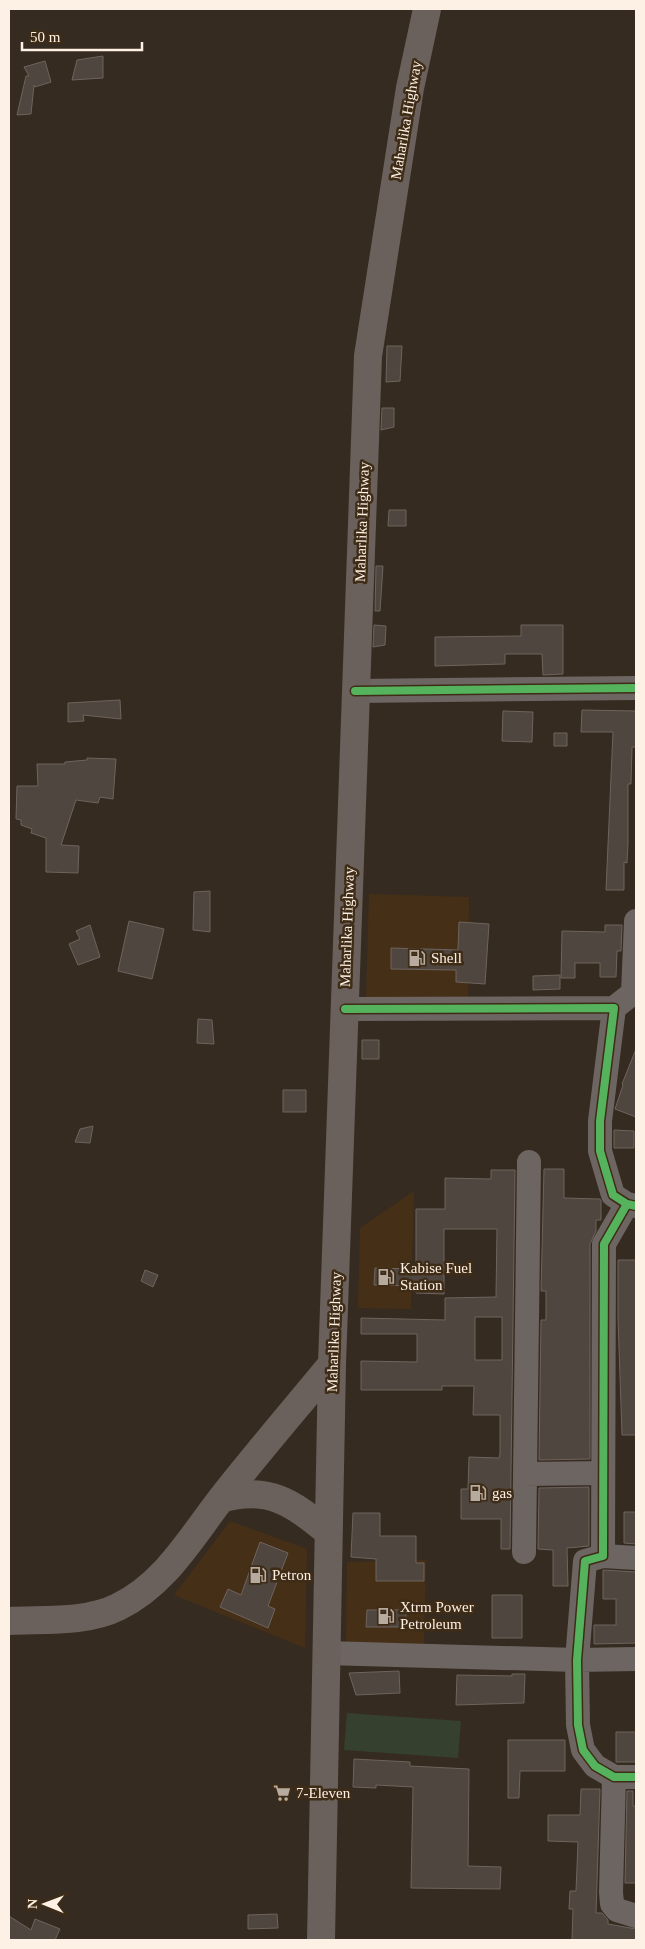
<svg xmlns="http://www.w3.org/2000/svg" width="645" height="1949" viewBox="0 0 645 1949" font-family="'Times New Roman',serif">
	<style>
		.built { fill: #462f17 }
		.green { fill: #35402f }
		.building { fill: #4f463f; stroke: #6f645d; fill-rule: evenodd }
		.lines { fill: none; stroke-linecap: round; stroke-linejoin: round }
		.minor { stroke: #6c6562; stroke-width: 24 }
		.highway { stroke: #6b615c; stroke-width: 28 }
		.cycleway-casing { stroke: #3f2c17; stroke-width: 11 }
		.cycleway { stroke: #56b35d; stroke-width: 8 }
		.labels { text-anchor: middle; stroke-width: 5; stroke-linejoin: round; paint-order: stroke }
		.street-label { font-size: 15px; fill: #fdf0e4; stroke: #3f2c17 }
		.poi-label { font-size: 15px; fill: #fdf0e4; stroke: #3f2c17; text-anchor: start }
	</style>
	<rect width="100%" height="100%" fill="#362b20"/>
	<path class="built" d="M369 894 469 897 468 999H366Z
		M414 1191 411 1309 358 1308 360 1228Z
		M230 1521 307 1549 305 1648 174 1595Z
		M426 1560 424 1646 346 1645 347 1562Z"/>
	<path class="green" d="M347 1713 461 1721 458 1758 344 1750Z"/>
	<path class="building" d="M103 56V78L72 80 77 60Z
		M45 61 51 82 35 87 34 85 31 114 17 115 26 76H29L24 67Z
		M387 346H402L400 381 386 382Z
		M382 408H394V427L381 430Z
		M389 510H406V526H388Z
		M376 566H383L380 611H375Z
		M374 625 386 626 385 645 373 647Z
		M521 625H563V674L543 675 542 654H505V664L435 666V637L521 636Z
		M120 700 121 719 83 715 84 721 68 722V703Z
		M582 710 636 711V747H632L631 784H628V844L627 863 624 862V890H606L613 732H581Z
		M503 711 533 712 532 742 502 741Z
		M554 733H567V746H554Z
		M87 758 116 759 113 799 100 797 98 803 76 800 61 845 79 846 78 873 46 872V838L31 833 32 829 21 825V820L16 819 17 786H38L37 764H65V762L87 760Z
		M210 891V932L193 930 194 892Z
		M129 921 164 929 152 979 118 971Z
		M459 922 489 924 485 984 456 982V970L391 969V948L458 950Z
		M90 925 100 957 78 965 69 944 80 939 76 931Z
		M605 925H622L621 951H617L616 977H600V963H575V978H561L562 931 605 932Z
		M560 975V989L533 990V976Z
		M198 1019 212 1020 214 1044 197 1043Z
		M362 1040H379V1059H362Z
		M636 1049V1117L615 1109 623 1085 622 1084Z
		M283 1090H306V1112H283Z
		M93 1126 90 1143 75 1142 80 1129Z
		M614 1130 634 1131V1148H614Z
		M544 1169H564V1198L600 1199 601 1201V1220H596V1231L590 1244V1459L539 1460 541 1320H546V1291H541Z
		M491 1170H515L510 1549H501V1519H461V1489H468L469 1457 499 1458 500 1454V1415H473L474 1386H442V1390H361V1361L417 1362V1334H361V1318L445 1320V1298L496 1297 497 1229H444V1294L416 1293V1286L374 1285 375 1268 416 1269V1209H445V1178L491 1179ZM475 1317H502V1360H475Z
		M618 1260H636V1435H622L618 1318Z
		M145 1270 158 1275 153 1287 141 1281Z
		M589 1487V1546L567 1548 568 1586H553V1550L538 1549 539 1488Z
		M624 1512H636V1544L624 1543Z
		M353 1513H380V1536H416V1563H424V1581H376V1559L351 1557Z
		M260 1542 288 1553 268 1606 275 1609 268 1628 220 1607 228 1589 241 1595Z
		M603 1570 636 1572V1643L594 1644V1625H616V1599H603Z
		M492 1595H522V1638H492Z
		M367 1610H406V1627H366Z
		M399 1671 400 1693 356 1695 349 1673Z
		M512 1674H525L524 1703 456 1705 457 1675 512 1676Z
		M616 1732H636V1762H616Z
		M508 1740H565V1771H520L519 1798H508Z
		M354 1759 410 1762V1766L469 1769 468 1866 501 1867 500 1889 411 1888 413 1787 376 1785V1788L353 1787Z
		M581 1789H600L596 1913H602L608 1920V1924L636 1929V1940H572L573 1909H569L570 1891H576L578 1842 548 1841V1815H580Z
		M627 1791H633V1806H636V1883H625Z
		M277 1914 278 1928 248 1929V1915Z
		M9 1916 31 1930 35 1919 60 1929 55 1940H9Z"/>
	<g class="lines">
		<path class="minor" d="M355 691 636 688
			M614 1008 633 993 636 921
			M345 1009 614 1008 600 1121V1151L613 1195 627 1204 636 1206
			M627 1204 604 1244 603 1556 585 1561 577 1660 578 1725 583 1750 595 1766 614 1777H636
			M525 1474 603 1473
			M524 1552 529 1162
			M603 1556 636 1558
			M326 1653 577 1660 636 1659
			M614 1777 611 1892 612 1904 617 1910 636 1916"/>
		<path class="highway" d="M221 1499C268 1485 293 1503 328 1532
			M9 1621C43 1619 86 1623 118 1607 165 1584 190 1539 221 1499 257 1453 295 1409 332 1364
			M321 1940 332 1364 368 356 410 88 427 9"/>
		<g class="cycleway-casing">
			<path id="cycleway" d="M355 691 636 688
				M345 1009 614 1008 600 1121V1151L613 1195 627 1204 636 1206
				M627 1204 604 1244 603 1556 585 1561 577 1660 578 1725 583 1750 595 1766 614 1777H636"/>
		</g>
		<use href="#cycleway" class="cycleway"/>
	</g>
	<defs>
		<g id="fuel-bare" transform="scale(1.35)"><path d="M-5.5-6h7V0h2V4h1.3V-2.5L3-4.5l.8-.8L6-3V5H2.5V1h-1V6h-7ZM-4.2-4.7v3.2H.2V-4.7Z" fill="#b7ab9f" stroke="#3f2c17" stroke-width="2.5" paint-order="stroke"/></g>
		<g id="supermarket-bare" transform="scale(1.35)"><path d="M-6-5.5h2.5l.6 2H6L4.5 2H-2.5L-4.4-4H-6ZM-1.5 3.2a1.3 1.3 0 1 0 .1 0ZM3 3.2a1.3 1.3 0 1 0 .1 0Z" fill="#b7ab9f" stroke="#3f2c17" stroke-width="2.5" paint-order="stroke"/></g>
	</defs>
	<g fill-rule="evenodd">
		<use href="#fuel-bare" x="417" y="958"/>
		<use href="#fuel-bare" x="386" y="1277"/>
		<use href="#fuel-bare" x="478" y="1493"/>
		<use href="#fuel-bare" x="258" y="1575"/>
		<use href="#fuel-bare" x="386" y="1616"/>
		<use href="#supermarket-bare" x="282" y="1793"/>
	</g>
	<g class="labels">
		<g class="street-label">
			<text transform="translate(406 120) rotate(-80)" y="5">Maharlika Highway</text>
			<text transform="translate(362 522) rotate(-88)" y="5">Maharlika Highway</text>
			<text transform="translate(347 927) rotate(-88)" y="5">Maharlika Highway</text>
			<text transform="translate(334 1332) rotate(-88)" y="5">Maharlika Highway</text>
		</g>
		<g class="poi-label">
			<text x="431" y="963">Shell</text>
			<text x="400" y="1273">Kabise Fuel<tspan x="400" dy="17">Station</tspan></text>
			<text x="492" y="1498">gas</text>
			<text x="272" y="1580">Petron</text>
			<text x="400" y="1612">Xtrm Power<tspan x="400" dy="17">Petroleum</tspan></text>
			<text x="296" y="1798">7-Eleven</text>
		</g>
	</g>
	<rect width="645" height="1949" fill="none" stroke="#fdf0e4" stroke-width="20"/>
	<g transform="translate(45 1904) rotate(271)" stroke="#3f2c17" stroke-width="4" paint-order="stroke">
	<path d="M0-4L9 19L0 12L-9 19Z" fill="#fdf0e4"/>
	<text y="-8" font-size="14" font-weight="bold" text-anchor="middle" fill="#fdf0e4">N</text>
	</g>
	<path d="M22 42v8h120v-8" fill="none" stroke="#fdf0e4" stroke-width="2.5"/>
	<text x="30" y="42" font-size="15" fill="#fdf0e4" stroke="#3f2c17" stroke-width="4" paint-order="stroke">50 m</text>
</svg>
